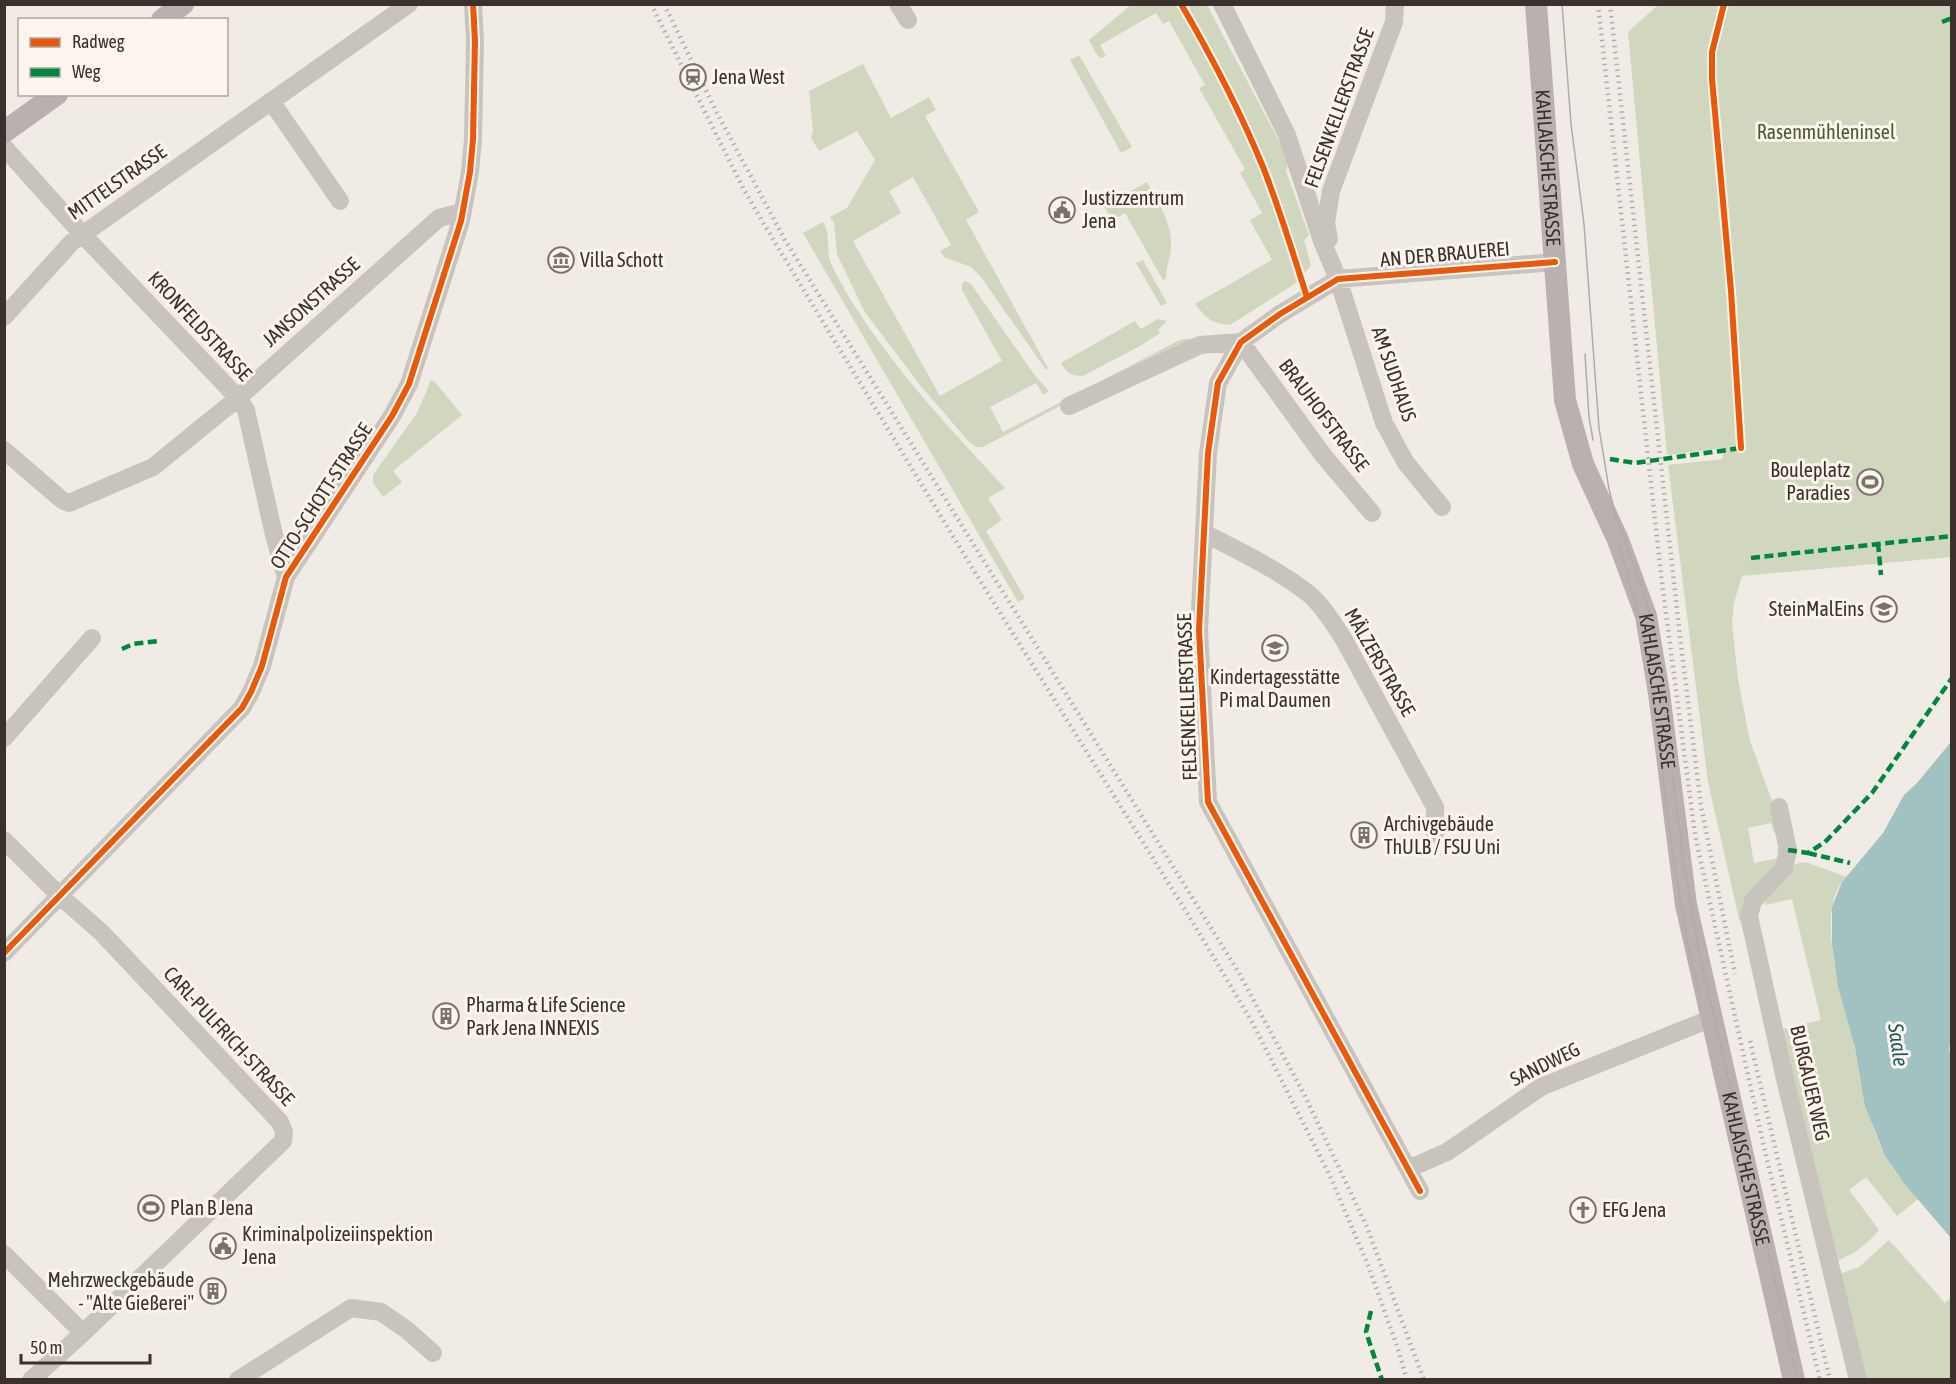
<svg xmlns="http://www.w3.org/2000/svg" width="1956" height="1384" viewBox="0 0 1956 1384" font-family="'Asap Condensed',sans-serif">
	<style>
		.green { fill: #d1d6bf }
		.water { fill: #a1c2c1 }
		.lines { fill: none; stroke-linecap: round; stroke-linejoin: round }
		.minor { stroke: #c9c3be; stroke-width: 18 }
		.major { stroke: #b8b1ad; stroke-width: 22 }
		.tram { stroke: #b1aca8; stroke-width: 1.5 }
		.rail { stroke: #b1aca8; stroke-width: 4.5; stroke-dasharray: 1.5 4.5; stroke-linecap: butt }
		.quiet { stroke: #00873e; stroke-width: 4.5; stroke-dasharray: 9 4.5; stroke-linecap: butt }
		.cycleway-casing { stroke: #fbf5ee; stroke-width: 10 }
		.cycleway { stroke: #e8590c; stroke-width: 6 }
		.labels { text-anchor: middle; stroke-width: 6; stroke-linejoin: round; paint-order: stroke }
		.poi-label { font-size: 20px; fill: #3b302b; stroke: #fbf5ee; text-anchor: start }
		.street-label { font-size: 20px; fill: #3b302b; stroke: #fbf5ee }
		.park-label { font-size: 20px; fill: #4a5a2e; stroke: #fbf5ee }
		.water-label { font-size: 21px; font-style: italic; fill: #1f5a5e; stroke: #fbf5ee }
	</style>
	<rect width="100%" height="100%" fill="#f0ebe5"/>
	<path class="green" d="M1131 5H1176L1182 13 1190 9 1188 5H1207L1289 160 1286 171 1309 235 1304 240 1311 266 1293 285 1230 325C1211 323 1207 319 1195 304L1272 260 1250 220 1262 213 1240 173 1245 169 1199 88 1205 85 1169 21 1163 24 1156 13 1100 45 1106 56 1101 58 1097 55 1089 40Z
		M1658 5H1951V557L1742 576 1734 603 1732 623 1738 679 1750 741 1771 798 1778 827 1774 833 1771 823 1748 828 1754 863 1779 858 1777 848 1781 850 1782 856 1742 913 1740 923 1708 782 1668 465 1723 459V448L1667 455 1628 32Z
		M1079 55 1132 147 1121 153 1070 60Z
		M863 64 891 118 929 97 936 110 925 116 979 212 966 220 1048 368 1046 370 981 277 971 267 944 257 940 251 951 245 913 177 889 191 901 213 853 241 940 396 1002 361 962 290V283L966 281 971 284 1036 377 1049 391 1043 395 1036 383 990 407 1003 432 1170 345C1179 341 1186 335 1195 342L1092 389 983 447H977L970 443 920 385 864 311 837 254 834 223 830 217 847 208 875 160 857 131 819 151 811 138 813 131 809 91Z
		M1147 182C1157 200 1172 223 1171 245 1171 256 1166 267 1166 278L1163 280 1125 213 1112 220 1104 206Z
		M823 222C831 234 826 247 830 261 835 273 843 286 849 297 892 367 949 428 1005 488L988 498 1002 520 986 531 1025 598 1018 602 803 233Z
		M1143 260 1167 303 1161 306 1136 263Z
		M1158 319 1167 321 1158 330 1160 333 1140 346 1083 376C1071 376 1067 373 1061 363L1135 321 1141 329Z
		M431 380 435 382 462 415 393 471 402 482 383 497 373 483V475L417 413Z
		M1806 862 1846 877C1811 913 1846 1006 1855 1049 1862 1088 1867 1119 1885 1155 1893 1171 1906 1185 1918 1199L1897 1216 1866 1177 1849 1190 1879 1230C1867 1245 1855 1253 1837 1261L1779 1030 1821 1020 1792 899 1765 905 1766 900 1795 864Z
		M1889 1240 1945 1303 1951 1297V1379H1867L1840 1274 1859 1267Z"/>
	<path class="water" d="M1951 742 1952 1035 1949 1049 1952 1058 1951 1238 1903 1182 1885 1156 1865 1106 1855 1048 1838 986 1832 945V907L1842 882 1883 833 1904 795 1917 783Z"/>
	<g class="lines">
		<path class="minor" d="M898 4 908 20
			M1222 4 1287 135 1322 241 1338 279 1384 423 1406 463 1442 507
			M271 101 340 201
			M4 147 83 235 238 398 246 410 274 535 286 577
			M1329 239 1326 223 1331 191 1394 22 1395 4
			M4 317 72 242 409 4
			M1069 406 1200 345 1241 342 1323 455 1372 513
			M4 450 62 500 69 503 153 467 238 398 439 218 462 212
			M1204 533C1239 551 1277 569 1309 594 1323 606 1333 623 1343 638L1435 807V834
			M4 738 92 638
			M1779 807 1788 850 1784 868 1753 901 1749 916 1785 1079 1858 1380
			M4 840 60 896 102 933 280 1122 284 1132 283 1141 83 1333 31 1380
			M4 953 242 708 251 692 262 666 286 577 392 416 409 384 461 221 470 172 473 139 475 41 473 4
			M1410 1168 1447 1152 1541 1087 1710 1019
			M1420 1191 1208 802 1199 630 1208 453 1218 383 1241 342 1280 314 1338 279 1555 262
			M4 1254 83 1333
			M238 1380 351 1308 381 1312 407 1330 433 1353"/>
		<g class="major">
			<path id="s1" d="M1536 4 1565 400 1583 464 1618 540 1646 616 1659 693 1686 905 1794 1380"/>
			<path d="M162 20 183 4"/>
			<path d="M4 132 57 94"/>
		</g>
		<path class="tram" d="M1562 4 1571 124 1584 224 1599 428 1609 489 1616 517 1643 589 1655 634 1684 865 1700 956 1798 1380
			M1585 354 1589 417 1593 440
			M1620 548 1645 638 1672 848 1688 947 1700 996"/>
		<path class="rail" d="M651 4 744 190 777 246 971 566 1192 921 1252 1022 1330 1176 1368 1265 1398 1349 1407 1380
			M664 4 717 113 785 240 1239 973 1305 1096 1367 1227 1424 1380
			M1598 4 1662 583 1695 835 1763 1143 1820 1380
			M1610 4 1680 637 1701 806 1735 974
			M1750 1041 1830 1380"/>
		<path class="quiet" d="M1942 22 1952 18
			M1610 459 1635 463 1741 448
			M1878 543 1881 575
			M1751 558 1952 536
			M122 649 133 644 160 641
			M1788 850 1808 853 1825 842 1872 793 1952 678
			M1808 853 1850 863
			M1371 1311 1366 1332 1382 1380"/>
		<g class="cycleway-casing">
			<path id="cycleway" d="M1181 4C1212 57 1240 111 1263 167 1280 210 1293 254 1307 297
				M1724 4 1712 52V79L1731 291 1741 448
				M4 953 242 708 251 692 262 666 286 577 392 416 409 384 461 221 470 172 473 139 475 41 473 4
				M1420 1191 1208 802 1199 630 1208 453 1218 383 1241 342 1280 314 1338 279 1555 262"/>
		</g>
		<use href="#cycleway" class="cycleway"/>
	</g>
	<defs>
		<g id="station-ring" transform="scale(1.35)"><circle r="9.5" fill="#fbf5ee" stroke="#7a716c" stroke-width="1.5"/><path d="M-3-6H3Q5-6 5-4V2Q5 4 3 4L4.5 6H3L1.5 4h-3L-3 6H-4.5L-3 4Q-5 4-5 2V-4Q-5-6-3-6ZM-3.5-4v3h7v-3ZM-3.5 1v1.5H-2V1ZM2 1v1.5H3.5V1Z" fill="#7a716c"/></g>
		<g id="civic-ring" transform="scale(1.35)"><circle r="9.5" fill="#fbf5ee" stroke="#7a716c" stroke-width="1.5"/><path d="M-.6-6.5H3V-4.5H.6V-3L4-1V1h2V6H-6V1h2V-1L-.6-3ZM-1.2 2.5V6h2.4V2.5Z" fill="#7a716c"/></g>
		<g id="museum-ring" transform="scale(1.35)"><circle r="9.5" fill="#fbf5ee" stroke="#7a716c" stroke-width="1.5"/><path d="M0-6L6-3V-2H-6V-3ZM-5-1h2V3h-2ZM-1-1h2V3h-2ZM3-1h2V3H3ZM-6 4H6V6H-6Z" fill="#7a716c"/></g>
		<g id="stadium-ring" transform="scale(1.35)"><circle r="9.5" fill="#fbf5ee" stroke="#7a716c" stroke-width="1.5"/><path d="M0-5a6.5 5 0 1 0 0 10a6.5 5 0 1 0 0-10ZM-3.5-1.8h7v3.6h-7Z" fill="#7a716c"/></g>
		<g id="school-ring" transform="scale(1.35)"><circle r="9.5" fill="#fbf5ee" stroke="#7a716c" stroke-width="1.5"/><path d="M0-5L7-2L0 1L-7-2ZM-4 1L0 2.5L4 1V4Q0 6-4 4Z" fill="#7a716c"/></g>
		<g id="building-ring" transform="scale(1.35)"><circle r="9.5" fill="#fbf5ee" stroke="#7a716c" stroke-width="1.5"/><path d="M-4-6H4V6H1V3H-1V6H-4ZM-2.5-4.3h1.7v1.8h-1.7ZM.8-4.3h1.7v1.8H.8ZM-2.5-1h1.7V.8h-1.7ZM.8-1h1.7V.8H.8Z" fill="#7a716c"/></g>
		<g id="church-ring" transform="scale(1.35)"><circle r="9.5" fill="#fbf5ee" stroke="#7a716c" stroke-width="1.5"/><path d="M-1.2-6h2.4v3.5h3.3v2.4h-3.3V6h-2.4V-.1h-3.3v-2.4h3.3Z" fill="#7a716c"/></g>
	</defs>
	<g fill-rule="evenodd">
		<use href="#station-ring" x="693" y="77"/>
		<use href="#civic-ring" x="1062" y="210"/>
		<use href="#museum-ring" x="561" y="260"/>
		<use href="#stadium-ring" x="1870" y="482"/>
		<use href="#school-ring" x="1884" y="609"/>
		<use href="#school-ring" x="1275" y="648"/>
		<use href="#building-ring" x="1364" y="835"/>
		<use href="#building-ring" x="446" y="1016"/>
		<use href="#stadium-ring" x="151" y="1208"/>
		<use href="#church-ring" x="1583" y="1210"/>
		<use href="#civic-ring" x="223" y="1246"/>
		<use href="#building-ring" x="213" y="1291"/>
	</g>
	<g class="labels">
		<g class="poi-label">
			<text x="712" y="84">Jena West</text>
			<text x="1082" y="205">Justizzentrum<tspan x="1082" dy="23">Jena</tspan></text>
			<text x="580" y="267">Villa Schott</text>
			<text x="1850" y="477" text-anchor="end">Bouleplatz<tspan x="1850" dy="23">Paradies</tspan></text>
			<text x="1864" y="616" text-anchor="end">SteinMalEins</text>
			<text x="1275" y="684" text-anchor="middle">Kindertagesstätte<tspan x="1275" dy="23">Pi mal Daumen</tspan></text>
			<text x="1384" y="831">Archivgebäude<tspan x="1384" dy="23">ThULB / FSU Uni</tspan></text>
			<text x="466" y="1012">Pharma &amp; Life Science<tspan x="466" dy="23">Park Jena INNEXIS</tspan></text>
			<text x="170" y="1215">Plan B Jena</text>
			<text x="1602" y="1217">EFG Jena</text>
			<text x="242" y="1241">Kriminalpolizeiinspektion<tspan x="242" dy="23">Jena</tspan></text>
			<text x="194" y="1287" text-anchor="end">Mehrzweckgebäude<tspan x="194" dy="23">- "Alte Gießerei"</tspan></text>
		</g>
		<g class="street-label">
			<text transform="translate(1339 108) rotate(-70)" y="7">FELSENKELLERSTRASSE</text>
			<text dy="7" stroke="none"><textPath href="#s1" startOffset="164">KAHLAISCHE STRASSE</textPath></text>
			<text transform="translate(117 182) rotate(-35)" y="7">MITTELSTRASSE</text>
			<text transform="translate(1445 254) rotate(-5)" y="7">AN DER BRAUEREI</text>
			<text transform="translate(311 302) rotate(-42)" y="7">JANSONSTRASSE</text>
			<text transform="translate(200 326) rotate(47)" y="7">KRONFELDSTRASSE</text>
			<text transform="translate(1394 374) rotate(71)" y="7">AM SUDHAUS</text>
			<text transform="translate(1324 415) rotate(53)" y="7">BRAUHOFSTRASSE</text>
			<text transform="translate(321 496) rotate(-57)" y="7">OTTO-SCHOTT-STRASSE</text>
			<text transform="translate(1380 662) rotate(60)" y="7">MÄLZERSTRASSE</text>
			<text dy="7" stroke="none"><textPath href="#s1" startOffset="704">KAHLAISCHE STRASSE</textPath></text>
			<text transform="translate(1187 697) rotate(-92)" y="7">FELSENKELLERSTRASSE</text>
			<text transform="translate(229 1036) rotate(47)" y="7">CARL-PULFRICH-STRASSE</text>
			<text transform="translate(1545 1064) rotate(-26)" y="7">SANDWEG</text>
			<text transform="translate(1810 1083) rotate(77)" y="7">BURGAUER WEG</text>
			<text dy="7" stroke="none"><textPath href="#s1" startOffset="1190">KAHLAISCHE STRASSE</textPath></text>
		</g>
		<g class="park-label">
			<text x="1826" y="139">Rasenmühleninsel</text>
		</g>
		<g class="water-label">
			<text transform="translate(1898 1045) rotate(82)" y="7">Saale</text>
		</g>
	</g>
	<rect width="1956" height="1384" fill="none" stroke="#3b302b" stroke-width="12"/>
	<rect x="18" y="18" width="210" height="78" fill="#fbf5ee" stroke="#aea6a0" stroke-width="1.5"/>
	<rect x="30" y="38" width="30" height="9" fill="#e8590c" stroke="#aea6a0" stroke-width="1.5"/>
	<text x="72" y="48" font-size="18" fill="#3b302b">Radweg</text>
	<rect x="30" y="68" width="30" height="9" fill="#00873e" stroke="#aea6a0" stroke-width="1.5"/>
	<text x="72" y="78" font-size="18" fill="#3b302b">Weg</text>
	<path d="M21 1354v9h129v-9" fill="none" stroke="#3b302b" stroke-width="3"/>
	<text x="30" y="1354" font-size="18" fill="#3b302b" stroke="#fbf5ee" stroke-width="4.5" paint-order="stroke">50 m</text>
</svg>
